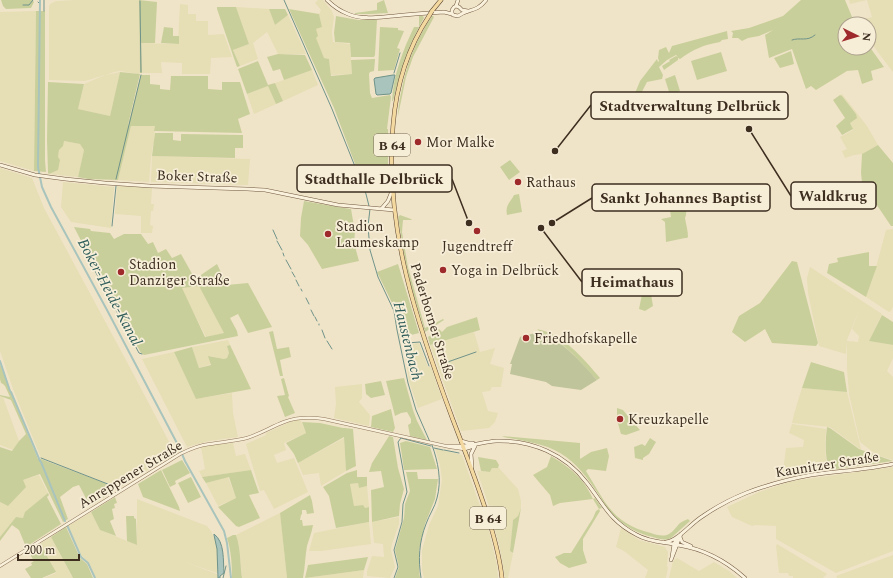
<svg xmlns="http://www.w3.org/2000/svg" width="893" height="578" viewBox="0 0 893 578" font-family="Spectral,serif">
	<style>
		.farmland { fill: #e6deb5 }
		.green { fill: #c9cf9b; fill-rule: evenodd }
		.cemetery { fill: #bfc49a }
		.water { fill: #a9c4bc; stroke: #6f938a }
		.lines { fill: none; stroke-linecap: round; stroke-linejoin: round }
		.stream { stroke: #6f938a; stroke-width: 1 }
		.canal { stroke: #a9c4bc; stroke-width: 2 }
		.tertiary-casing { stroke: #8d765c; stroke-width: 3.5 }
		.secondary-casing { stroke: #6f573f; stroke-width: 4 }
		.primary-casing { stroke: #5b4430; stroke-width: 4.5 }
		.tertiary { stroke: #faf1dc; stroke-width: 2.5 }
		.secondary { stroke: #faf1dc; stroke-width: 3 }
		.primary { stroke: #f3d9a0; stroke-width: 3.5 }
		.primary-bridge-casing { stroke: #5b4430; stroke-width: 4.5; stroke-linecap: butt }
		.primary-bridge { stroke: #f3d9a0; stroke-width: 3.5 }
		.poi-dot { fill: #9e2a2b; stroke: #f7eed8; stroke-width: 1.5 }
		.labels { text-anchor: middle; stroke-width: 3.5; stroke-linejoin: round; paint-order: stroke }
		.shield { fill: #f7eed8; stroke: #756857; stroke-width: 1 }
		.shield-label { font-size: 13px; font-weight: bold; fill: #3d2e20 }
		.poi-label { font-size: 14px; fill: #3d2e20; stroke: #f7eed8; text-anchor: start }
		.street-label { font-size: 14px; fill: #3d2e20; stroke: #f7eed8 }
		.water-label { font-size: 15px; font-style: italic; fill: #2f5d5a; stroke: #f7eed8 }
		.leader { fill: none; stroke: #3d2e20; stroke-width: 1.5 }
		.callout-dot { fill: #3d2e20; stroke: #f7eed8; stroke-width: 1.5 }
		.callout { fill: #f7eed8; stroke: #3d2e20; stroke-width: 1.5 }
		.callout-label { font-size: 15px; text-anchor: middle; font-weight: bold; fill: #3d2e20 }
	</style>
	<rect width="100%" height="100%" fill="#f0e4c8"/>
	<path class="farmland" d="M76 0H139L140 73 139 74 120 71 114 72 106 75 120 72 110 116 78 109 84 84 105 75 85 81 49 80V6L50 4 56 1Z
		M318 0H323L332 11 334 17 332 32 333 42 350 44 352 74 331 75 329 59 324 58 315 38 316 29 322 27 319 14 321 10 315 3Z
		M849 0H893V72L877 51 869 39V24H859L857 21 872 17 867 0 850 4Z
		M180 4 188 5V14H196V21H208V35L224 34 232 57 211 58 210 74H182V63L161 62 162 73H142L141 43 178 44Z
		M236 7 269 9 275 25 288 15 306 54H278L267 32 253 43 258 59 240 66 233 50 249 44Z
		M36 11 34 171 0 161V12Z
		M312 70 318 85 283 101 275 83Z
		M268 86 276 104 254 114 247 94Z
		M842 94 867 126 878 145 862 154 854 155 845 158 842 151 847 149 840 137 853 130 850 123 856 114 842 96 840 95Z
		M131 126H155L154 144 153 145 151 158 149 182 118 180Z
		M63 141 80 144 84 150 78 177 49 174 58 170V157L59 150Z
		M152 156 250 159 248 185 151 182Z
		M0 168 32 178 44 208 127 362 175 453 119 488 41 458 13 389 0 351Z
		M63 182 114 187 111 228 71 222 61 207Z
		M117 186 152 188 151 204H154L153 211H151L150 225 153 226 152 233H141V216L115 214Z
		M893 229V307L891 311 889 312 866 297 874 275 886 230Z
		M810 267 882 314 869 341 893 345V358L887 371 893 377V460L877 455 860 442 849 394 847 368V341L858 342 859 336 852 329 862 303 847 340 846 354 819 346 808 293 807 278Z
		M200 286 224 333 206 337 181 288Z
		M474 332 480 352 495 348 490 364 504 368 501 387H492L490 391 482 392 488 411 498 413 495 422 489 428 461 431 430 345Z
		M228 340 230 345 227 346 229 353 227 358 224 359 209 356 211 364 199 368 192 347Z
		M419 343 428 367H431L442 399 418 408 409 381 404 345Z
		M174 352 196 399 232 393 233 413 238 437 209 441 187 447 142 359Z
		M362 384V398L359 402 370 415 369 426 334 418 336 404 335 387Z
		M802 388 847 392 861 449H860L830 427 792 423 794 414Z
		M0 396 3 397 19 441 13 450 0 445Z
		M300 419 306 433 284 443 286 450 274 455 277 463 294 458 308 492 274 509 264 490 260 491 246 444 266 435V433L290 422Z
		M792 424 826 429 825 446 826 459 829 470H818L794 474 782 479 786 448 803 447 804 440 789 433Z
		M344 438 346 471 321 486 319 473 303 475 298 463Z
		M233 443 236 456 245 454 251 470 202 477 199 471 205 469 201 447 210 445Z
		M435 448 462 455 489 531 497 565 498 578H424L422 570V550L429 525 438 506 442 480 440 465Z
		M893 467V551L836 573 776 539V526L756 525 752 526 732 517 727 507 759 492 792 481Z
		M492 468H499L518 489 521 501V508L518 516 513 520 510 551 513 554 508 578H505L500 549 489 507 494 505 489 506 477 471 490 472Z
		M39 475 48 493 40 500 23 518 16 517 0 537V502L8 506 23 480Z
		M228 477 236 498 218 506 206 483Z
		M358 483 359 488 367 486 369 507 365 508 363 505 354 506 350 484Z
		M137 499 207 526 211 531 216 542 218 557 217 573 182 561 217 574 218 578H96L89 563 82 556 68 526 91 512 100 530 137 545Z
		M280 513 287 578H242L240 553 238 541 236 535Z
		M399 517V524L392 544 391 550 395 567 390 578 367 576V571L372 556 384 557 383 544 374 543 372 522Z
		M369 522 371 544 321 551H309L314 533Z
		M621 528 639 540 665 547 668 552 667 567H668L666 578H645L648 570 624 551 616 547Z
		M51 537 72 577 73 578H44L56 573 40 544Z
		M777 544 827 574 823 578H793V576H789L788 573H779L776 546Z
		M893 555V578H837L836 576Z
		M677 558 699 571 714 562 729 571 737 578H669L673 561Z
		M364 570 363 578H305Z"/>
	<path class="green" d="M1 0H32L34 2 31 8 6 9 3 6Z
		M139 0 157 2 155 43H141L142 73H140Z
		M384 0 388 13 371 14H355V13L377 10V3Z
		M801 0H845L855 24H845V48H869V46L884 67 871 71 873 80 862 84 858 70 847 71 816 90 811 86 806 89 792 49 769 58 765 35 773 30 759 36 748 38 742 41 738 38H732L733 33 731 31 749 28 783 16Z
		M217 7H236L249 44 233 50 240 66 237 67 217 9Z
		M269 9H285L288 15 275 25Z
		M289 9 319 14 322 27 316 29 318 36 316 38 324 58 329 59 331 76 352 74 351 60 375 59V60L374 71 370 72 369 74 370 93 372 98 390 95 391 97 387 129H388V189L383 190 375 172 360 177 334 108Z
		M36 11H45V160L46 172 34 171Z
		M336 16 358 20H377L375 55 374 57H351L350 43 335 42 334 33Z
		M419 16H423L424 18C408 46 401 70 393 101H392C393 75 403 50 414 27H419Z
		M432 16H433L434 17 413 57 406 77 398 116C398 107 400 97 402 88 407 62 417 38 432 16Z
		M164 27 173 28V36H179V44L161 43Z
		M380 27 398 28V30L404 31 397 48 400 49 394 70 378 71Z
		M727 31 728 39 722 40 720 42C703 45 694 49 680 59L678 58V60L664 70 662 66 670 61 669 60 676 56 678 57 676 55 667 60 659 67 663 75 662 79 647 82 633 109 632 116H631L629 114 633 98 640 81 657 59 658 62 659 61 658 58 659 50 666 47 669 53 672 46Z
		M791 51 794 64 780 68 774 58Z
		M721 52 727 71 697 80 691 61Z
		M278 54 305 55 312 70 284 80 280 69 273 71 267 57Z
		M258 61 268 85 275 83 283 101 276 104 268 86 247 94 238 69Z
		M120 72 140 74 128 125V126L141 75H150V84L160 85V89L170 90 171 76H208V89L222 90V82H240L250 114 238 119 242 133 154 131 155 126H131L118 180 88 179 78 177 84 150 80 144 64 141 63 146 59 150 58 157 60 160 58 170 49 174 48 173 47 140 48 82 84 84 78 109 110 116Z
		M675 75 680 91 670 95 665 79Z
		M840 95 842 96 856 114 857 118 850 123 853 129 842 135 836 126 845 118 833 100Z
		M155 133H173V140L181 141V134L243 135V148H235V158L152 156Z
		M878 145 893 163V226H891L862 183 861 173 862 154Z
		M510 160 520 172 509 180 500 167Z
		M519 194 522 212 507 215C505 205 510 203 514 195Z
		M683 194C685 202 688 211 685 218 686 224 688 231 688 237L687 238H685L666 242 665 222 661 219 671 217 670 210 671 208V206L668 204 666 198Z
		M304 201 338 207 351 209 355 232 354 243 359 261 322 269 308 245 300 236 301 218Z
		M400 215 411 219 412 220H403L402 232 408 267 425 328 443 319 444 320 425 332 411 286 404 254 398 217Z
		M74 227 90 229 91 231 110 233 114 239 124 234H141L148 244 153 242 158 253 166 249 172 258 181 254 195 279 217 264 227 285 248 283 272 327 248 333 238 314 230 318 237 331 238 336 144 355 141 353 108 293ZM199 286 224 333 205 337 182 288Z
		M869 252V266H877L866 297 827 273 829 264 838 262 837 258Z
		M792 261 797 262 818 343 816 346 772 343 765 329 745 342 732 332 739 316 760 303Z
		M398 264 419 333 400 338 396 311 377 272Z
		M643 290 649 292 651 294 653 306 645 311 639 309 640 304Z
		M882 315 893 322V345L869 341Z
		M477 317 480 330 430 345 428 337 439 329 442 332 447 327Z
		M537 329C563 334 584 359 600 378L597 380C584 366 572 351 556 340 551 335 542 334 537 329Z
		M273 331 277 349 289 347 291 357 280 360 283 376H280L269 332Z
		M230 345 251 389 196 399 174 352 192 347 199 368 211 365 208 356 224 359 227 358 229 353 227 346Z
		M811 362 844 372 847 392 802 388Z
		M0 364 13 398 38 459H41L118 488 90 506 79 485 73 487 60 497 68 519 63 522 40 474 23 480 26 487 8 506 0 502V447L12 451 19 441 26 434 11 400 0 396V395L10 397 5 386 3 384 1 383 0 379Z
		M284 378 289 396 288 397 295 413 285 417 277 396 285 395 281 379Z
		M404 378 413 410 417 421 427 440 410 436 408 425 411 423V419L407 412 401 413 395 416 386 381Z
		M381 381 385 395 371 398 366 394 365 384Z
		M617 408 623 410 632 421 640 430 626 435 621 434 617 420Z
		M391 409 395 428 393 432 371 427 372 416Z
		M302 422 320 423 343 428H345L353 429 356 466 346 471 344 437 298 463 294 454 286 443 306 433Z
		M827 427 830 428 859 449 893 461 829 470C825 456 825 442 827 427Z
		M389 436 393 437 398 468 404 489 400 504 399 516 372 522 371 490 384 487 381 471 369 472 372 463Z
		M502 436 580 443V459L591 452 607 448 609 456 606 471 588 469 586 471C605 502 613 524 651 533 656 535 664 537 669 534 673 532 676 527 680 523 682 522 685 520 688 519L690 521 671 538C665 541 659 539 653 537 638 534 624 526 613 515 608 509 603 502 599 495 588 479 577 463 560 453 543 443 522 441 504 437Z
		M650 438 656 442 649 454 643 458V460L635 458 634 447 642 444 645 446Z
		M406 441 430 447 437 469 404 470 400 443Z
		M551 456C563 463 574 471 583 482 587 487 590 493 593 499L595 498 602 508 599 509 600 511 583 539V550L587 563 569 568 560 563 555 557 564 553H571L593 518 596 511 599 509 593 499 560 503 553 506 550 495 533 475 547 467Z
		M478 457 496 460 499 465 498 468H492L490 472 481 471Z
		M182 460 190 473 175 481 176 484 170 487 162 470Z
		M161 470 179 507 180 511 143 497 138 484Z
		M251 470 259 493 249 495 260 518 239 527 236 526 218 507 236 498 229 477 206 483 202 477Z
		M357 470V477H367V486L359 488 358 483 350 484 354 506 363 505 365 508 369 507V522L336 528 329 496 323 487 347 473Z
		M406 472H417L418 479H438L435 499 425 524 419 550V570L420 578H395L399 567 395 550 404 518 405 504 410 491Z
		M191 477 201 497 188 503 178 483Z
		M48 493 49 495 47 497 61 524 26 547 19 530 12 525 0 541V537L16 517 23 518 25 512Z
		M310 495 312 501 314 513 307 514 306 510H302V514L301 515 300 520H302L303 526 313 525C312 532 309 539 307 546 305 557 305 568 303 578H287L280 513Z
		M115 497 117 503 114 504 115 508 112 509 114 519 110 521 116 536 100 530 91 512Z
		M521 508 513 553 510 551 513 520 518 516Z
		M126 516H134V518L136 519 137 545 127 541Z
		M66 527 80 558 87 564 93 578H73L51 537Z
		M233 535H236C241 549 240 564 242 578H232V576C232 564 231 550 227 538Z
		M40 544 56 572 42 578H31L25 569 32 565 31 563 34 561 28 551Z
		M368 557 364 570 305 578 308 565Z"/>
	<path class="cemetery" d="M539 331C563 341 580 361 597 380L581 390 552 386 546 382 510 374 512 364H510L520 337 522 336H525V335H528L535 333 536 332 539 333Z"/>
	<path class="water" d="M393 75H395L391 93 390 94 377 95 376 94 374 79 375 78Z
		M214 534C225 542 223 561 224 573L220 576V578H218L217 549 214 535Z"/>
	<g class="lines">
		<path class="stream" d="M284 0 332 109 366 194 369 206
			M140 1 141 72
			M38 2 40 4
			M23 5H29L33 0
			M44 11V0
			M792 40C800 37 807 42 815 35
			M394 73 400 53
			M116 179 141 75
			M370 209 368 226 370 250 378 277 394 311 397 330 408 383 416 410 430 442
			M112 226 116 186
			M273 230 277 239
			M277 241 282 250
			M80 243 139 353 142 354
			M283 253 284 256
			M286 260 291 269
			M292 272 295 277
			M296 280 299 286
			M301 289 302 291
			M306 298 309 304
			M311 310 314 316
			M315 317 317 321
			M319 324V325
			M322 330 325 338
			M327 341 332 349
			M407 343 420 342 429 366
			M442 364 476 352
			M434 448 443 450
			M444 450 459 453
			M41 458 118 488
			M223 578 226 566
			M394 578 398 567 394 550 402 522 403 504 407 492 398 442 401 438 431 446
			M421 578C418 559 419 542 426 524 429 515 435 507 437 498 442 480 438 462 432 445"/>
		<path class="canal" d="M40 0 38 167 42 187 51 207 107 310 179 447 185 461 224 531 227 543 231 578
			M0 361 10 391
			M11 392 40 461
			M41 462 65 521
			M67 525 81 557 88 563 95 578"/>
		<g class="tertiary-casing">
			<path id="tertiary" d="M447 446H463
				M0 566 180 454C190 449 199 445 210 444 222 442 235 441 247 438 260 434 271 427 284 422 297 417 310 417 324 419L450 447 464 449"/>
		</g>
		<g class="secondary-casing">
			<path id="secondary" d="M327 0C333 6 340 11 348 14 362 20 379 17 394 16 411 14 427 13 444 12L452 14
				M456 6 459 7 462 10 468 11
				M452 10V13L453 15 458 16C469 8 476 13 486 0
				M452 10 454 7 456 6 458 0
				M0 165 35 175 65 179 105 183 150 186 247 189 265 190 338 205 394 210
				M382 208 388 201 392 191
				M461 441 468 443H473
				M463 446C474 445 485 442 496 441 532 440 565 454 587 483 604 505 610 521 637 535 649 542 664 542 678 545 704 549 726 561 745 578
				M464 449 474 446
				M472 467 471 454 475 446
				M680 537 682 542 691 546
				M666 542C679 540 691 523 703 516 716 507 731 499 746 493 767 485 789 479 811 475 838 471 866 470 893 464
				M672 557 674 544 677 537
				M671 560 681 534"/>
		</g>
		<g class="primary-casing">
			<path id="primary" d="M432 11 441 0
				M429 16C407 49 396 87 393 126 384 228 418 326 453 420 463 446 473 472 482 499 491 525 499 551 502 578"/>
		</g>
		<use href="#tertiary" class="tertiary"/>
		<use href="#secondary" class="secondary"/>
		<use href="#primary" class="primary"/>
		<g class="primary-bridge-casing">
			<path id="primary-bridge" d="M429 16 432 11"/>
		</g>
		<use href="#primary-bridge" class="primary-bridge"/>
	</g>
	<g class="poi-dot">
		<circle cx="418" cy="142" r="4"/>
		<circle cx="518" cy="182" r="4"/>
		<circle cx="477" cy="231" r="4"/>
		<circle cx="328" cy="234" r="4"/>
		<circle cx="443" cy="270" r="4"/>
		<circle cx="121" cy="272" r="4"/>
		<circle cx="526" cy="338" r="4"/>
		<circle cx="620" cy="419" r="4"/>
	</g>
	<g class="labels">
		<g class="shield">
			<rect x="374" y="134" width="36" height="22" rx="3"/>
			<rect x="470" y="507" width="36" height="22" rx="3"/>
		</g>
		<g class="shield-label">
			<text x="392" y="150">B 64</text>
			<text x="488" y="523">B 64</text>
		</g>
		<g class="poi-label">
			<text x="426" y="147">Mor Malke</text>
			<text x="526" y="187">Rathaus</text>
			<text x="336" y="231">Stadion<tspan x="336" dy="16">Laumeskamp</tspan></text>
			<text x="477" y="251" text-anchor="middle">Jugendtreff</text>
			<text x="129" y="269">Stadion<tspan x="129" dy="16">Danziger Straße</tspan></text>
			<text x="451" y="275">Yoga in Delbrück</text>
			<text x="534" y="343">Friedhofskapelle</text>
			<text x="628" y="424">Kreuzkapelle</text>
		</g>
		<g class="street-label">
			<text transform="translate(197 176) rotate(2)" y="5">Boker Straße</text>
			<text transform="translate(433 321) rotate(73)" y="5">Paderborner Straße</text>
			<text transform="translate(827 464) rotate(-9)" y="5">Kaunitzer Straße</text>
			<text transform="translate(130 474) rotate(-31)" y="5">Anreppener Straße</text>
		</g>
		<g class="water-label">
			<text transform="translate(110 292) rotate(62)" y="5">Boker-Heide-Kanal</text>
			<text transform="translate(408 341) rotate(76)" y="5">Haustenbach</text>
		</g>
	</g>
	<path class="leader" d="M555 151L591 105M469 223L452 179M749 129L791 196M552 223L592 198M541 228L582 282"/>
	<g class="callout-dot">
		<circle cx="555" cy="151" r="4"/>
		<circle cx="469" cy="223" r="4"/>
		<circle cx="749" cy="129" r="4"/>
		<circle cx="552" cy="223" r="4"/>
		<circle cx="541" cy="228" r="4"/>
	</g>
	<g class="callout">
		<rect x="591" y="92" width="197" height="27" rx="4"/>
		<rect x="297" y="165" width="155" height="27" rx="4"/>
		<rect x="791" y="182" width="85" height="27" rx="4"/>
		<rect x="592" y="184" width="178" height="27" rx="4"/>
		<rect x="582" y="269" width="100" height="27" rx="4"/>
	</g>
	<g class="callout-label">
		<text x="690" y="111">Stadtverwaltung Delbrück</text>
		<text x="374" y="184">Stadthalle Delbrück</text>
		<text x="833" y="201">Waldkrug</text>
		<text x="681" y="203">Sankt Johannes Baptist</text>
		<text x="632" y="287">Heimathaus</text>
	</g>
	<g transform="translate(857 36) rotate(95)"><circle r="19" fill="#f7eed8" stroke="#ada18e"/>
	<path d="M0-3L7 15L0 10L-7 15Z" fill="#9e2a2b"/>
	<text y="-6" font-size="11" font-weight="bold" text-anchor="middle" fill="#3d2e20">N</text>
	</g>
	<path d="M18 554v6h61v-6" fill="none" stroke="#3d2e20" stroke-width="2"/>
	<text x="24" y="554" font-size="12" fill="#3d2e20" stroke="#f7eed8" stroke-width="3" paint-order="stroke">200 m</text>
</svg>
